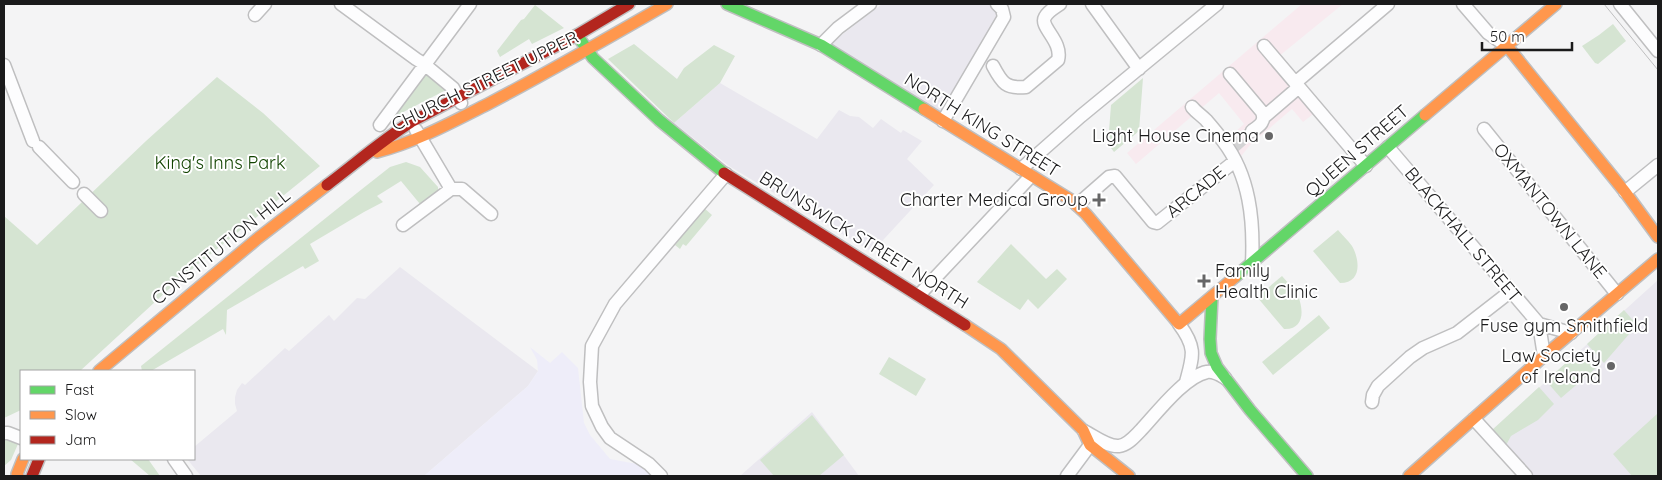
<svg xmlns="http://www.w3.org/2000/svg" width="1662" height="480" viewBox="0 0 1662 480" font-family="Quicksand,sans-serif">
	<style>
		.commercial { fill: #f8eaef }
		.built { fill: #eae8ef }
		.medical { fill: #eeedf9 }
		.green { fill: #d5e4d2 }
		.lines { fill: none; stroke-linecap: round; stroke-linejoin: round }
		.street-tunnel { stroke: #d3d3d4; stroke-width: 12; stroke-dasharray: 12 6; stroke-linecap: butt }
		.street-casing { stroke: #bfbfc0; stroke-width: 15 }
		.fast-casing { stroke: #bfbfc0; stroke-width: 14 }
		.slow-casing { stroke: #bfbfc0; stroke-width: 14 }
		.jam-casing { stroke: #bfbfc0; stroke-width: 14 }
		.street { stroke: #fdfdfe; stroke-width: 12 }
		.fast { stroke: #63d668; stroke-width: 11 }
		.slow { stroke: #ff974d; stroke-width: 11 }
		.jam { stroke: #b3261e; stroke-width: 11 }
		.tram { stroke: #bfbfc0; stroke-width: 1 }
		.poi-dot { fill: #666667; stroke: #fff; stroke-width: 2 }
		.labels { text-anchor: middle; stroke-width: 4; stroke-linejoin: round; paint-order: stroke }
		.street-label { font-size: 18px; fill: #1a1a1b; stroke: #fff }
		.poi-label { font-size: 18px; fill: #1a1a1b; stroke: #fff; text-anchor: end }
		.park-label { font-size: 18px; fill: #124400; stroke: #fff }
	</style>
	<rect width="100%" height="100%" fill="#f4f4f5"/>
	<path class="commercial" d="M1302 4H1343L1278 57 1321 108 1303 122 1292 109 1250 145 1239 159 1224 142 1244 124 1219 93 1136 164 1127 153Z"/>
	<path class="built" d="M882 4H993L1000 19 943 114 830 44Z
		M720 83 817 139 839 110 850 116 859 117 873 128 881 119 901 133 903 130 922 141 907 159 934 185 872 252 729 166 674 123Z
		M400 267 538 371 528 386 424 476H201L187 459H194V447L237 411 235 404V397L237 390 242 383 245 385 285 348 289 351 329 315 334 321 357 298 365 299Z
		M1658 280V476H1532L1491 431Z
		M812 412 859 476H740Z"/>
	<path class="medical" d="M530 347 550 363 562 352 578 368 584 423 590 435 610 459 637 464 648 471 652 476H424L528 386 538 371 537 360Z"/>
	<path class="green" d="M535 5 564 28 532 44 529 39 500 57 497 51 521 20 524 19Z
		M1613 24 1626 41 1598 64 1595 63 1582 46 1599 35Z
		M634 44 677 79 684 68 714 45 735 56 720 83 674 123 608 59Z
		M424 73 446 90 386 121Z
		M217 77 263 113 320 166 181 278 80 371H21V410L4 418V216L37 245 146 141Z
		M1143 78 1139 131 1114 152 1108 144 1111 105Z
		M406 162 420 167 438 187V192L420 204 401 181 377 196 383 202 364 212 310 244 319 261 305 269 303 266 227 310 226 335 223 329 151 371H142L141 366 357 193 390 167Z
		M704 208 712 215 686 246 683 244 680 249 675 245Z
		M1338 230C1342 235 1348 240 1352 246 1360 260 1362 283 1340 283L1313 251Z
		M1011 244 1046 279 1057 269 1067 279 1038 309 1028 299 1020 310 977 282Z
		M1282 276C1286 281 1292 286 1296 292 1304 306 1306 330 1284 329L1257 297Z
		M1624 310 1637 325 1604 363 1587 344Z
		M1319 315 1330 328 1273 375 1262 362Z
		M1580 350 1596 368 1561 398 1546 381Z
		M889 357 926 379 916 396 879 374Z
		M1539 387 1554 404 1538 420 1511 436 1505 447 1491 431Z
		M1657 414 1658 476H1632L1613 454Z
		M812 415 844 455 819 476H774L760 460Z
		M4 438 16 442 18 444 11 460 4 466Z
		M130 459H148L160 476H150Z"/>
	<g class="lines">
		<path class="street-tunnel" d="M1234 147 1252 131"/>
		<g class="street-casing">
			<path id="street" d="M341 4 416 59 424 64 453 88 461 103
				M1092 4 1139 69
				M1463 4 1488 33 1507 46
				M1620 4 1658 51
				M255 15 265 4
				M821 45 838 28 870 4
				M1264 46 1366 166
				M4 65 33 141
				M993 66C1002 83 1006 89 1026 87L1058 60C1063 41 1039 27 1045 17 1048 11 1056 7 1060 4
				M1230 74 1262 112C1266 122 1259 126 1252 131
				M1295 83 1388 4
				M1192 107C1196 112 1201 115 1206 120 1212 127 1218 134 1223 141 1250 176 1254 221 1252 263
				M1264 117 1299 87
				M943 121 1004 17 1002 9 997 4
				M380 125 470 4
				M1484 129 1617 294
				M416 130 451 189H462L491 214
				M39 147 73 182
				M1388 147 1539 324 1544 356
				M1021 169 1081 116 1217 4
				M1625 192 1658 165
				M84 194 101 211
				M1077 205 1109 177 1115 176 1153 222 1157 223 1235 161
				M403 225 451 189
				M919 295 1031 176
				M1179 324C1197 348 1193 356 1186 382
				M1539 324 1571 333
				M1372 402 1373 395 1378 386 1410 357 1423 348 1457 333 1511 291
				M1474 419 1526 476
				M1084 431C1094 436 1107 447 1119 446 1128 445 1135 436 1141 430 1156 414 1185 376 1207 372 1214 371 1220 375 1225 378
				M4 433H8L21 438
				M174 459 186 476
				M661 476 649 464 610 438 602 427 592 406 590 382 592 346 615 304 726 174
				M1067 476 1090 445"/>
		</g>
		<g class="fast-casing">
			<path id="fast" d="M727 4 821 45 924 109
				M577 35 593 58 659 120 724 173
				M1235 277 1425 115
				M1212 297 1210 339 1211 353 1217 367 1250 410 1307 476"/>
		</g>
		<g class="slow-casing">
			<path id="slow" d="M1507 46 1625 192 1658 237
				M924 109 1071 200 1086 214 1179 324 1235 277
				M1425 115 1556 4
				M377 152C416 142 452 122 488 104 549 72 608 38 667 4
				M965 325 1001 349 1083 430 1090 445 1129 476
				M99 371 257 239 327 185
				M18 476 17 474 23 459
				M1409 476 1544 356 1658 259"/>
		</g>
		<g class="jam-casing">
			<path id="jam" d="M724 173 965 325
				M327 185C355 164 381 141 411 122L577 35 629 4
				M32 476 39 459"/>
		</g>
		<use href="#street" class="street"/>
		<use href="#fast" class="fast"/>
		<use href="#slow" class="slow"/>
		<use href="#jam" class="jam"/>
		<path class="tram" d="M1604 4 1658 70"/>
	</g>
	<g class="poi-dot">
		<circle cx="1269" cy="136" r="5"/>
		<path d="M1096.5 192.5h5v5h5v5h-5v5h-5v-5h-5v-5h5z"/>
		<path d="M1201.5 273.5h5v5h5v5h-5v5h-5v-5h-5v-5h5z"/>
		<circle cx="1564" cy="307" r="5"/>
		<circle cx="1611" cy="366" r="5"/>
	</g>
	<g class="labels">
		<g class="street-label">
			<text transform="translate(485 81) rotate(-26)" y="6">CHURCH STREET UPPER</text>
			<text transform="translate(982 125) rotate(32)" y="6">NORTH KING STREET</text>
			<text transform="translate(1357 151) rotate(-41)" y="6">QUEEN STREET</text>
			<text transform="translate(1196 192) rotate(-39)" y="6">ARCADE</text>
			<text transform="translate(1550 211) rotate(51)" y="6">OXMANTOWN LANE</text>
			<text transform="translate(1463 235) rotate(50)" y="6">BLACKHALL STREET</text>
			<text transform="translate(864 240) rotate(32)" y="6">BRUNSWICK STREET NORTH</text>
			<text transform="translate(221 247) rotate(-39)" y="6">CONSTITUTION HILL</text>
		</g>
		<g class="poi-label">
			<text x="1259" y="142">Light House Cinema</text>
			<text x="1088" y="206">Charter Medical Group</text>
			<text x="1215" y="277" text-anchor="start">Family<tspan x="1215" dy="21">Health Clinic</tspan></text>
			<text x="1564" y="332" text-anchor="middle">Fuse gym Smithfield</text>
			<text x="1601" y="362">Law Society<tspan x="1601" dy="21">of Ireland</tspan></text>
		</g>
		<g class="park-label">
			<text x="220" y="169">King's Inns Park</text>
		</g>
	</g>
	<rect width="1662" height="480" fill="none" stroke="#1a1a1b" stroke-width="10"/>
	<rect x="20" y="370" width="175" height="90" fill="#ffffff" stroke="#a3a3a4"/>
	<rect x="30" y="386" width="25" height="8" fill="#63d668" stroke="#a3a3a4"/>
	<text x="65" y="395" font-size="15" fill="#1a1a1b">Fast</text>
	<rect x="30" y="411" width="25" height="8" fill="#ff974d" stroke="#a3a3a4"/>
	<text x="65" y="420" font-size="15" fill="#1a1a1b">Slow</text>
	<rect x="30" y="436" width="25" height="8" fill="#b3261e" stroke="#a3a3a4"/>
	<text x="65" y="445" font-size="15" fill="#1a1a1b">Jam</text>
	<path d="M1482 42v8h90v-8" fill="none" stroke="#1a1a1b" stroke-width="2.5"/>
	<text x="1490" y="42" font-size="15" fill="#1a1a1b" stroke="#ffffff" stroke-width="4" paint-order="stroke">50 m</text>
</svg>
